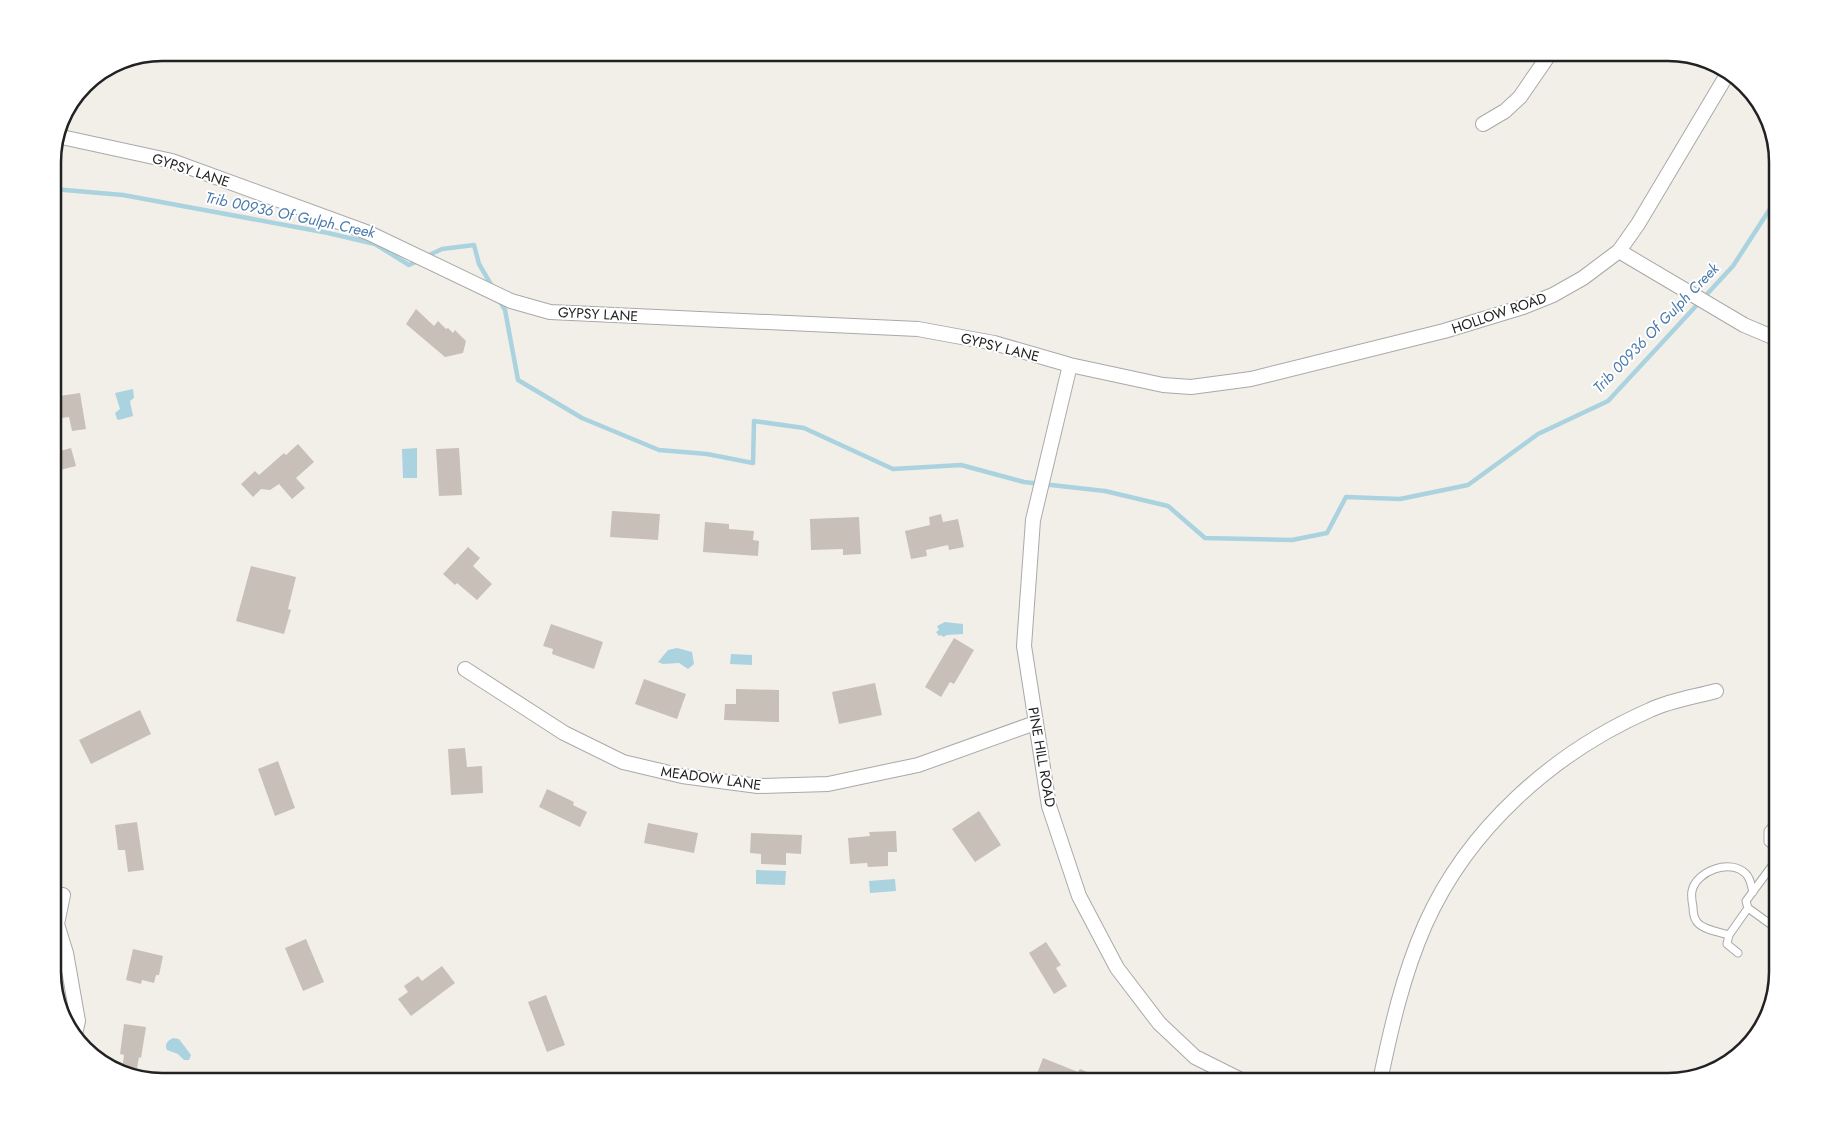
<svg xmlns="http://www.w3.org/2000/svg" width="1830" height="1134" viewBox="0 0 1830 1134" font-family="Jost,sans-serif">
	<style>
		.water { fill: #aad3df }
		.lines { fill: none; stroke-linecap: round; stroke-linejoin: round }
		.stream { stroke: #aad3df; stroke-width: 4.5 }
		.building { fill: #c7bfb8 }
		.service-casing { stroke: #a9a9a9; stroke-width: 9 }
		.minor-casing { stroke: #a9a9a9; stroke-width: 16 }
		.service { stroke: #fff; stroke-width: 7 }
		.minor { stroke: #fff; stroke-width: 14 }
		.labels { text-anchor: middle; stroke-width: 4; stroke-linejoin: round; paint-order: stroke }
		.street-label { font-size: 14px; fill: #222; stroke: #fff }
		.water-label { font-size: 15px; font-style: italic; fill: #4a7aab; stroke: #fff }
		.rim { fill: none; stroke: #222; stroke-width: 2.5 }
	</style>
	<rect width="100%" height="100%" fill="#f2efe9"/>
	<path class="water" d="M133 389 134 398 130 401 133 416 119 420 117 419 115 413 120 409 115 393Z
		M417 448V478H403L402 449Z
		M945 622 963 624V634L947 635 943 637 941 635 939 636 936 632 939 630 937 626Z
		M677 648 692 652 694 664 688 669 679 663 663 664 658 662 668 650Z
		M731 654 752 655V665L730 664Z
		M756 870 786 871 785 885 756 884Z
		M895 879 896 891 870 893 869 881Z
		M173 1038 179 1039 191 1055 189 1060H184L178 1054 167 1050C164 1045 168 1040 173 1038Z"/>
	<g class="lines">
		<path class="stream" d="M53 189 123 195 328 233 375 244 409 265 420 260
			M427 256 442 249 474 245 479 264 493 288
			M499 300 505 310 518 380 582 418 659 450 707 454 753 463 754 421 804 428 893 469 961 465 1024 482 1105 491 1168 506 1205 538 1292 540 1327 533 1346 497 1400 499 1468 485 1538 434 1608 401 1733 266 1777 198"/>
	</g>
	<path class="building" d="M416 309 434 326 438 321 446 329 448 328 453 333 455 330 466 341 463 353 445 357 406 324Z
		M80 393 86 429 72 431 69 417 53 419V397Z
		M298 444 314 462 296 478 305 488 292 499 279 484 270 490 261 489 253 497 241 484 255 471 259 475 284 453 286 455Z
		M71 448 76 466 56 471 53 453Z
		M459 448 462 495 439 496 436 449Z
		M612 511 660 514 658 540 610 537Z
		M941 514 943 522 958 519 964 547 949 550 948 545 926 550 927 556 911 559 905 531 930 525 929 517Z
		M859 517 861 554 843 555V549L811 550 810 519Z
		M705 522 729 524V529L754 531 753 540 759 541 758 556 703 552Z
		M468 547 480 558 473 566 492 584 477 600 457 583 455 585 443 574Z
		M251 566 296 577 288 609 291 610 284 634 236 621Z
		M551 624 603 642 594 669 552 654 553 649 543 646Z
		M954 638 974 650 954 684 950 682 941 697 925 687Z
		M644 679 686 694 677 719 635 704Z
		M875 683 882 715 839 724 832 692Z
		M736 689 779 690V722L724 720 725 704H736Z
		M140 710 151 734 91 764 79 740Z
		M465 748 467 767 482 766 483 793 451 795 448 749Z
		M278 761 295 808 275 816 258 769Z
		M547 789 574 802 573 805 587 812 580 827 539 807Z
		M979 811 1001 845 975 862 952 829Z
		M137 822 144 870 128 872 125 850H118L115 825Z
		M648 823 698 833 694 853 644 843Z
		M896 831 897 852H888V866L868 867 867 863 850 864 848 838 870 836 869 832Z
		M751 833 802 835 801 854 786 853V865L761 864V854L750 853Z
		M306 939 324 982 303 991 285 948Z
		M1046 942 1061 965 1056 968 1067 986 1054 994 1029 953Z
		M133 949 163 956 159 975H156L154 983 142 980 141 984 126 980Z
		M442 966 455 983 411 1016 398 999 408 992 404 986 418 976 422 981Z
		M546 995 565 1045 547 1052 528 1002Z
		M124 1024 146 1027 141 1058 139 1057 136 1074 122 1071 124 1055 120 1054Z
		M1043 1058 1078 1072 1080 1069 1111 1082H1042L1035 1079Z"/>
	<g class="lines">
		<g class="service-casing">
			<path id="service" d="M1777 820 1768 831V842L1777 850
				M1777 859 1746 901 1748 908 1777 929
				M1729 935C1720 932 1703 930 1697 922 1694 918 1693 912 1693 907 1692 902 1691 896 1692 891 1696 871 1731 858 1746 874 1751 879 1751 886 1753 892
				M1738 953 1727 944 1729 935 1748 908"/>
		</g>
		<g class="minor-casing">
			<path id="minor" d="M1483 124 1505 111 1520 97 1551 52
				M57 136 172 161 369 233 511 301 550 312 918 329 994 343 1070 365 1163 385 1191 387 1251 379 1444 331 1523 307 1553 295 1583 278 1619 251 1638 224 1728 73
				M1619 251 1744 325 1777 339
				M1070 365 1033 520 1024 646 1049 806 1079 896 1117 968 1159 1023 1195 1057 1243 1081
				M465 669 564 733 623 762 682 776 758 786 828 784 918 765 1035 723
				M63 895 57 924 66 953 78 1021 75 1034
				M1380 1081C1391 1028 1403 975 1425 925 1468 828 1554 752 1650 710 1671 700 1694 697 1716 691"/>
		</g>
		<use href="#service" class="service"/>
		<use href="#minor" class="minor"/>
	</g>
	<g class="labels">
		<g class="street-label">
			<text transform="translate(191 170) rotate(18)" y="5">GYPSY LANE</text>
			<text transform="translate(1499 313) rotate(-19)" y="5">HOLLOW ROAD</text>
			<text transform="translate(598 314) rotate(3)" y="5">GYPSY LANE</text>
			<text transform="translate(1000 347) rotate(14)" y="5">GYPSY LANE</text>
			<text transform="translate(1042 757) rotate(80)" y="5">PINE HILL ROAD</text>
			<text transform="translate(711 778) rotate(8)" y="5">MEADOW LANE</text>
		</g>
		<g class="water-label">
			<text transform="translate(290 215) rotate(12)" y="5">Trib 00936 Of Gulph Creek</text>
			<text transform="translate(1656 328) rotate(-46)" y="5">Trib 00936 Of Gulph Creek</text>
		</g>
	</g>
	<path d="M0 0H1830V1134H0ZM162 61H1668A101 101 0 0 1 1769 162V972A101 101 0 0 1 1668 1073H162A101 101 0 0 1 61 972V162A101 101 0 0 1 162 61Z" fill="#fff" fill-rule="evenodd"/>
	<path class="rim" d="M162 61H1668A101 101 0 0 1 1769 162V972A101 101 0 0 1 1668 1073H162A101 101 0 0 1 61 972V162A101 101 0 0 1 162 61Z"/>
</svg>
